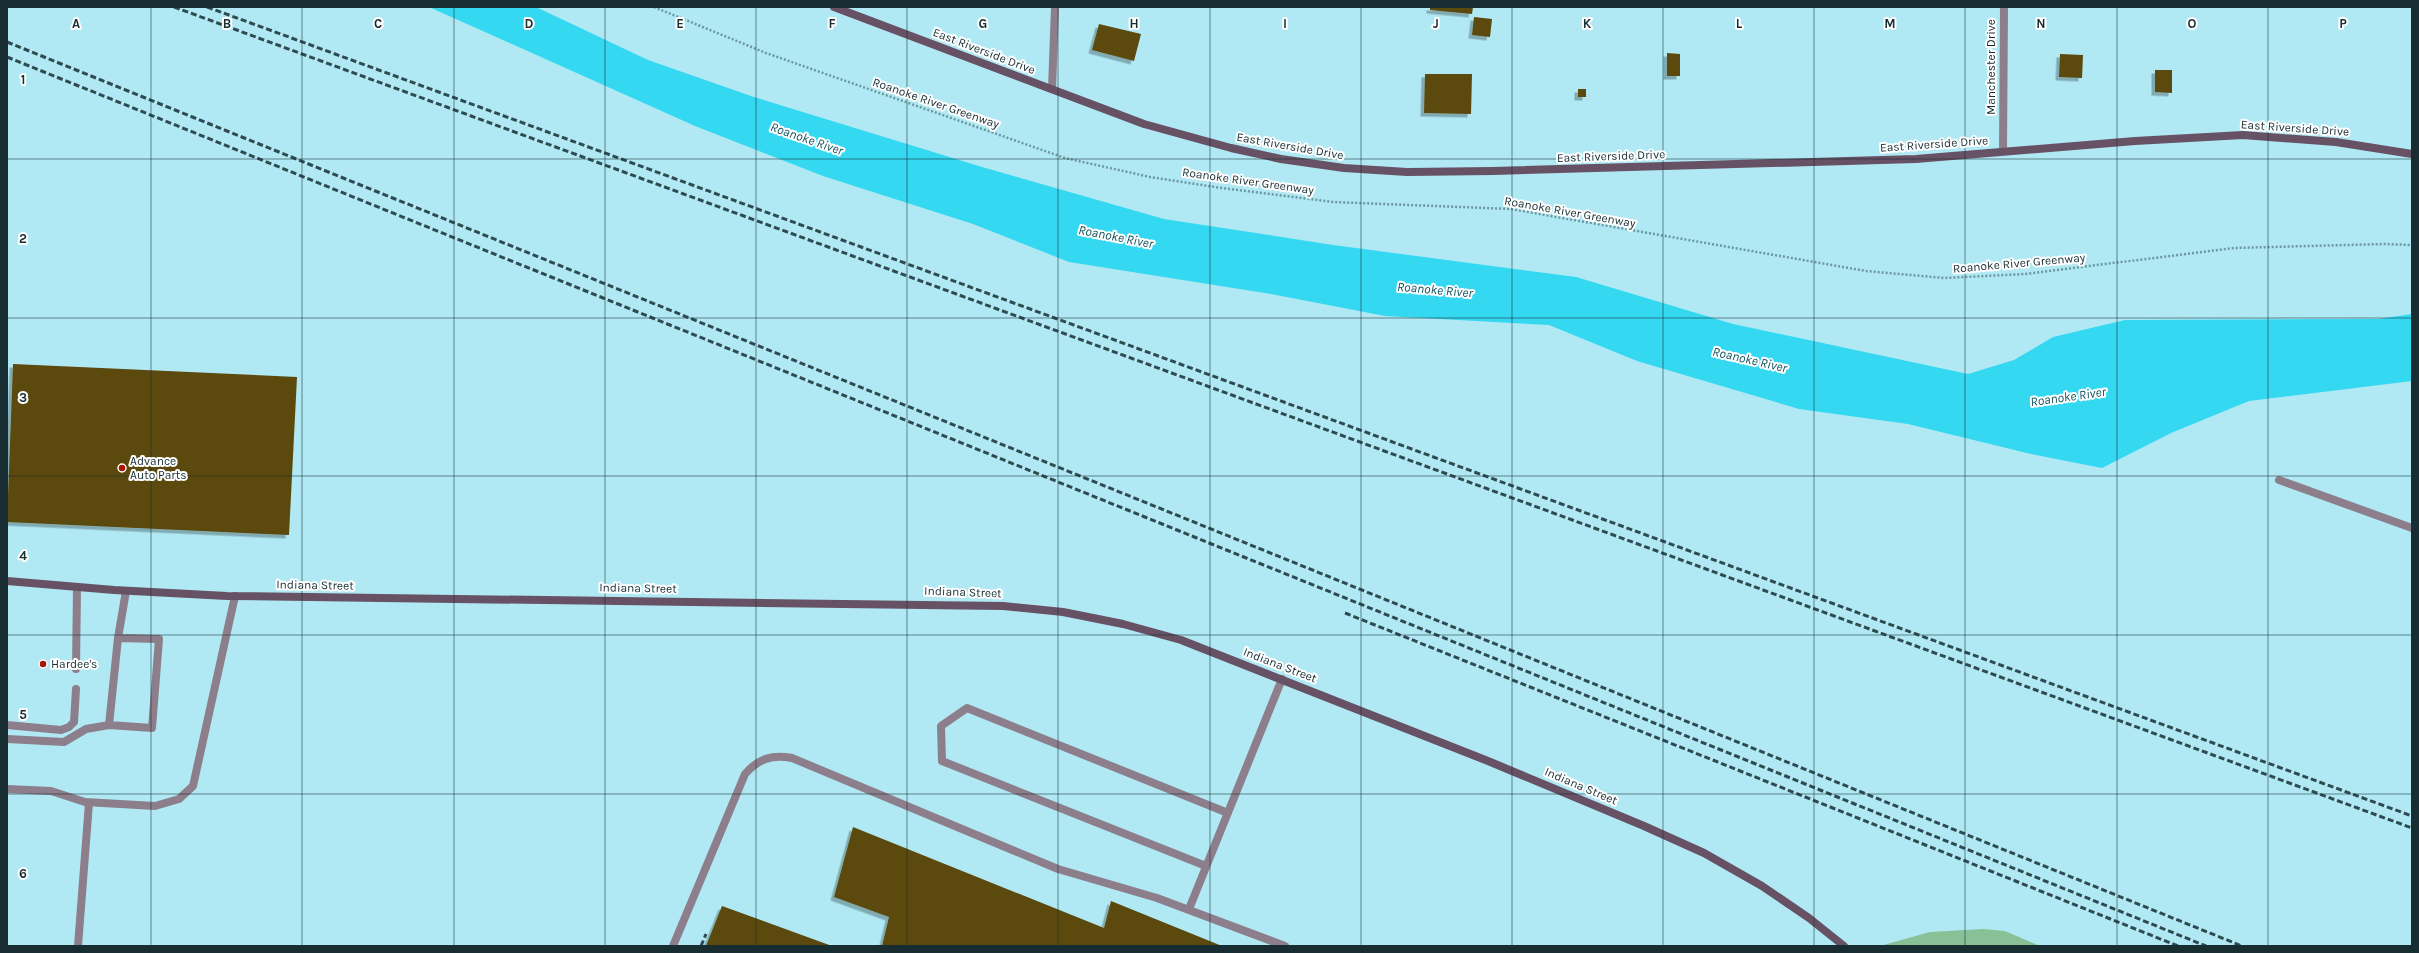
<svg xmlns="http://www.w3.org/2000/svg" width="2419" height="953" viewBox="0 0 2419 953" font-family="Karla,sans-serif">
	<style>
		.green { fill: #88c195 }
		.water { fill: #34d8f1 }
		.building { fill: #5b490b; filter: url(#shadow) }
		.lines { fill: none; stroke-linecap: round; stroke-linejoin: round }
		.path { stroke: #6d979f; stroke-width: 2.5; stroke-dasharray: 2 2; stroke-linecap: butt }
		.lane { stroke: #8d7e8b; stroke-width: 8 }
		.street { stroke: #8d7e8b; stroke-width: 8 }
		.secondary { stroke: #675164; stroke-width: 8 }
		.rail { stroke: #2f4b51; stroke-width: 3; stroke-dasharray: 6 3; stroke-linecap: butt }
		.grid { fill: none; stroke: #172d32; stroke-width: 1; stroke-opacity: 0.55 }
		.poi-dot { fill: #a81704; stroke: #fefefe; stroke-width: 1.5 }
		.labels { text-anchor: middle; stroke-width: 4; stroke-linejoin: round; paint-order: stroke }
		.street-label { font-size: 12px; fill: #172d32; stroke: #fefefe }
		.poi-label { font-size: 12px; fill: #172d32; stroke: #fefefe; text-anchor: start }
		.water-label { font-size: 13px; font-style: italic; fill: #12545e; stroke: #fefefe }
		.grid-label { font-size: 13px; text-anchor: middle; font-weight: bold; fill: #172d32; stroke: #fefefe; stroke-width: 4; stroke-linejoin: round; paint-order: stroke }
	</style>
	<defs>
		<filter id="shadow"><feDropShadow dx="-3.5" dy="3.5" stdDeviation="0" flood-color="#0004"/></filter>
	</defs>
	<rect width="100%" height="100%" fill="#b0e9f4"/>
	<path class="green" d="M1983 929 2005 931 2040 946H1880L1930 932Z"/>
	<path class="water" d="M429 7H536L648 60 751 96 982 167 1164 219 1333 245 1576 277 1733 324 1968 374 2014 360 2053 337 2125 320 2378 319 2412 314V381L2249 401 2171 433 2102 468 2031 454 1908 424 1799 409 1637 361 1549 325 1385 316 1271 294 1069 262 973 224 823 176 695 126Z"/>
	<path class="building" d="M1430 7H1473L1472 14 1430 10Z
		M1474 17 1492 19 1490 37 1472 35Z
		M1099 24 1141 34 1134 61 1092 50Z
		M1667 53 1680 54V76H1667Z
		M2060 54 2083 55 2082 78 2059 77Z
		M2155 70H2172V93L2155 92Z
		M1425 74H1472L1471 114 1424 113Z
		M1578 89H1586V97H1578Z
		M13 364 297 377 289 535 7 522Z
		M853 827 1104 928 1111 901 1222 946H882L889 917 834 897Z
		M722 906 832 946H706Z"/>
	<g class="lines">
		<path class="path" d="M654 7 766 53 1065 158 1150 177 1215 187 1333 202 1511 209 1866 271 1944 278 2025 274 2234 248 2385 244 2412 245"/>
		<path class="lane" d="M76 669 77 587
			M7 725 61 730 69 727 74 722 76 689
			M109 725 118 638
			M7 739 64 742 86 729 109 725 152 728 159 639 118 638 126 591
			M7 789 51 791 85 802 155 806 179 799 193 786 235 596
			M1206 866 942 761 941 726 967 708 1228 813
			M1189 909 1282 679
			M78 946 89 803
			M673 946 745 774C758 759 772 754 792 758L1058 869 1157 898 1285 946"/>
		<path class="street" d="M1052 89 1055 7
			M2003 151 2004 7
			M2279 480 2412 528"/>
		<path class="secondary" d="M834 7 1144 124 1231 148 1281 159 1344 168 1407 172 1493 171 1916 159 2135 141 2243 135 2336 142 2412 154
			M7 581 114 590 227 596 1003 606 1063 612 1123 624 1181 640 1488 761 1644 826 1704 853 1762 886 1809 918 1844 946"/>
		<path class="rail" d="M174 7 2412 828
			M207 7 2412 816
			M7 42 2242 946
			M7 57 2206 946
			M1345 613 2178 946
			M701 946 706 934"/>
	</g>
	<path class="grid" d="M151 7V946M302 7V946M454 7V946M605 7V946M756 7V946M907 7V946M1058 7V946M1210 7V946M1361 7V946M1512 7V946M1663 7V946M1814 7V946M1965 7V946M2117 7V946M2268 7V946M7 159H2412M7 318H2412M7 476H2412M7 635H2412M7 794H2412"/>
	<g class="poi-dot">
		<circle cx="122" cy="468" r="4"/>
		<circle cx="43" cy="664" r="4"/>
	</g>
	<g class="labels">
		<g class="street-label">
			<text transform="translate(984 51) rotate(21)" y="4">East Riverside Drive</text>
			<text transform="translate(1991 67) rotate(-90)" y="4">Manchester Drive</text>
			<text transform="translate(936 103) rotate(19)" y="4">Roanoke River Greenway</text>
			<text transform="translate(2295 128) rotate(4)" y="4">East Riverside Drive</text>
			<text transform="translate(1934 144) rotate(-4)" y="4">East Riverside Drive</text>
			<text transform="translate(1290 146) rotate(10)" y="4">East Riverside Drive</text>
			<text transform="translate(1611 156) rotate(-2)" y="4">East Riverside Drive</text>
			<text transform="translate(1248 181) rotate(8)" y="4">Roanoke River Greenway</text>
			<text transform="translate(1570 212) rotate(10)" y="4">Roanoke River Greenway</text>
			<text transform="translate(2019 263) rotate(-5)" y="4">Roanoke River Greenway</text>
			<text transform="translate(315 585) rotate(1)" y="4">Indiana Street</text>
			<text transform="translate(638 588) rotate(1)" y="4">Indiana Street</text>
			<text transform="translate(963 592) rotate(2)" y="4">Indiana Street</text>
			<text transform="translate(1280 665) rotate(21)" y="4">Indiana Street</text>
			<text transform="translate(1581 786) rotate(23)" y="4">Indiana Street</text>
		</g>
		<g class="poi-label">
			<text x="130" y="465">Advance<tspan x="130" dy="14">Auto Parts</tspan></text>
			<text x="51" y="668">Hardee's</text>
		</g>
		<g class="water-label">
			<text transform="translate(807 138) rotate(19)" y="5">Roanoke River</text>
			<text transform="translate(1116 236) rotate(11)" y="5">Roanoke River</text>
			<text transform="translate(1435 289) rotate(5)" y="5">Roanoke River</text>
			<text transform="translate(1750 359) rotate(13)" y="5">Roanoke River</text>
			<text transform="translate(2068 396) rotate(-8)" y="5">Roanoke River</text>
		</g>
	</g>
	<g class="grid-label">
		<text x="76" y="28">A</text>
		<text x="227" y="28">B</text>
		<text x="378" y="28">C</text>
		<text x="529" y="28">D</text>
		<text x="680" y="28">E</text>
		<text x="832" y="28">F</text>
		<text x="983" y="28">G</text>
		<text x="1134" y="28">H</text>
		<text x="1285" y="28">I</text>
		<text x="1436" y="28">J</text>
		<text x="1587" y="28">K</text>
		<text x="1739" y="28">L</text>
		<text x="1890" y="28">M</text>
		<text x="2041" y="28">N</text>
		<text x="2192" y="28">O</text>
		<text x="2343" y="28">P</text>
		<text x="23" y="84">1</text>
		<text x="23" y="243">2</text>
		<text x="23" y="402">3</text>
		<text x="23" y="560">4</text>
		<text x="23" y="719">5</text>
		<text x="23" y="878">6</text>
	</g>
	<rect width="2419" height="953" fill="none" stroke="#172d32" stroke-width="16"/>
</svg>
